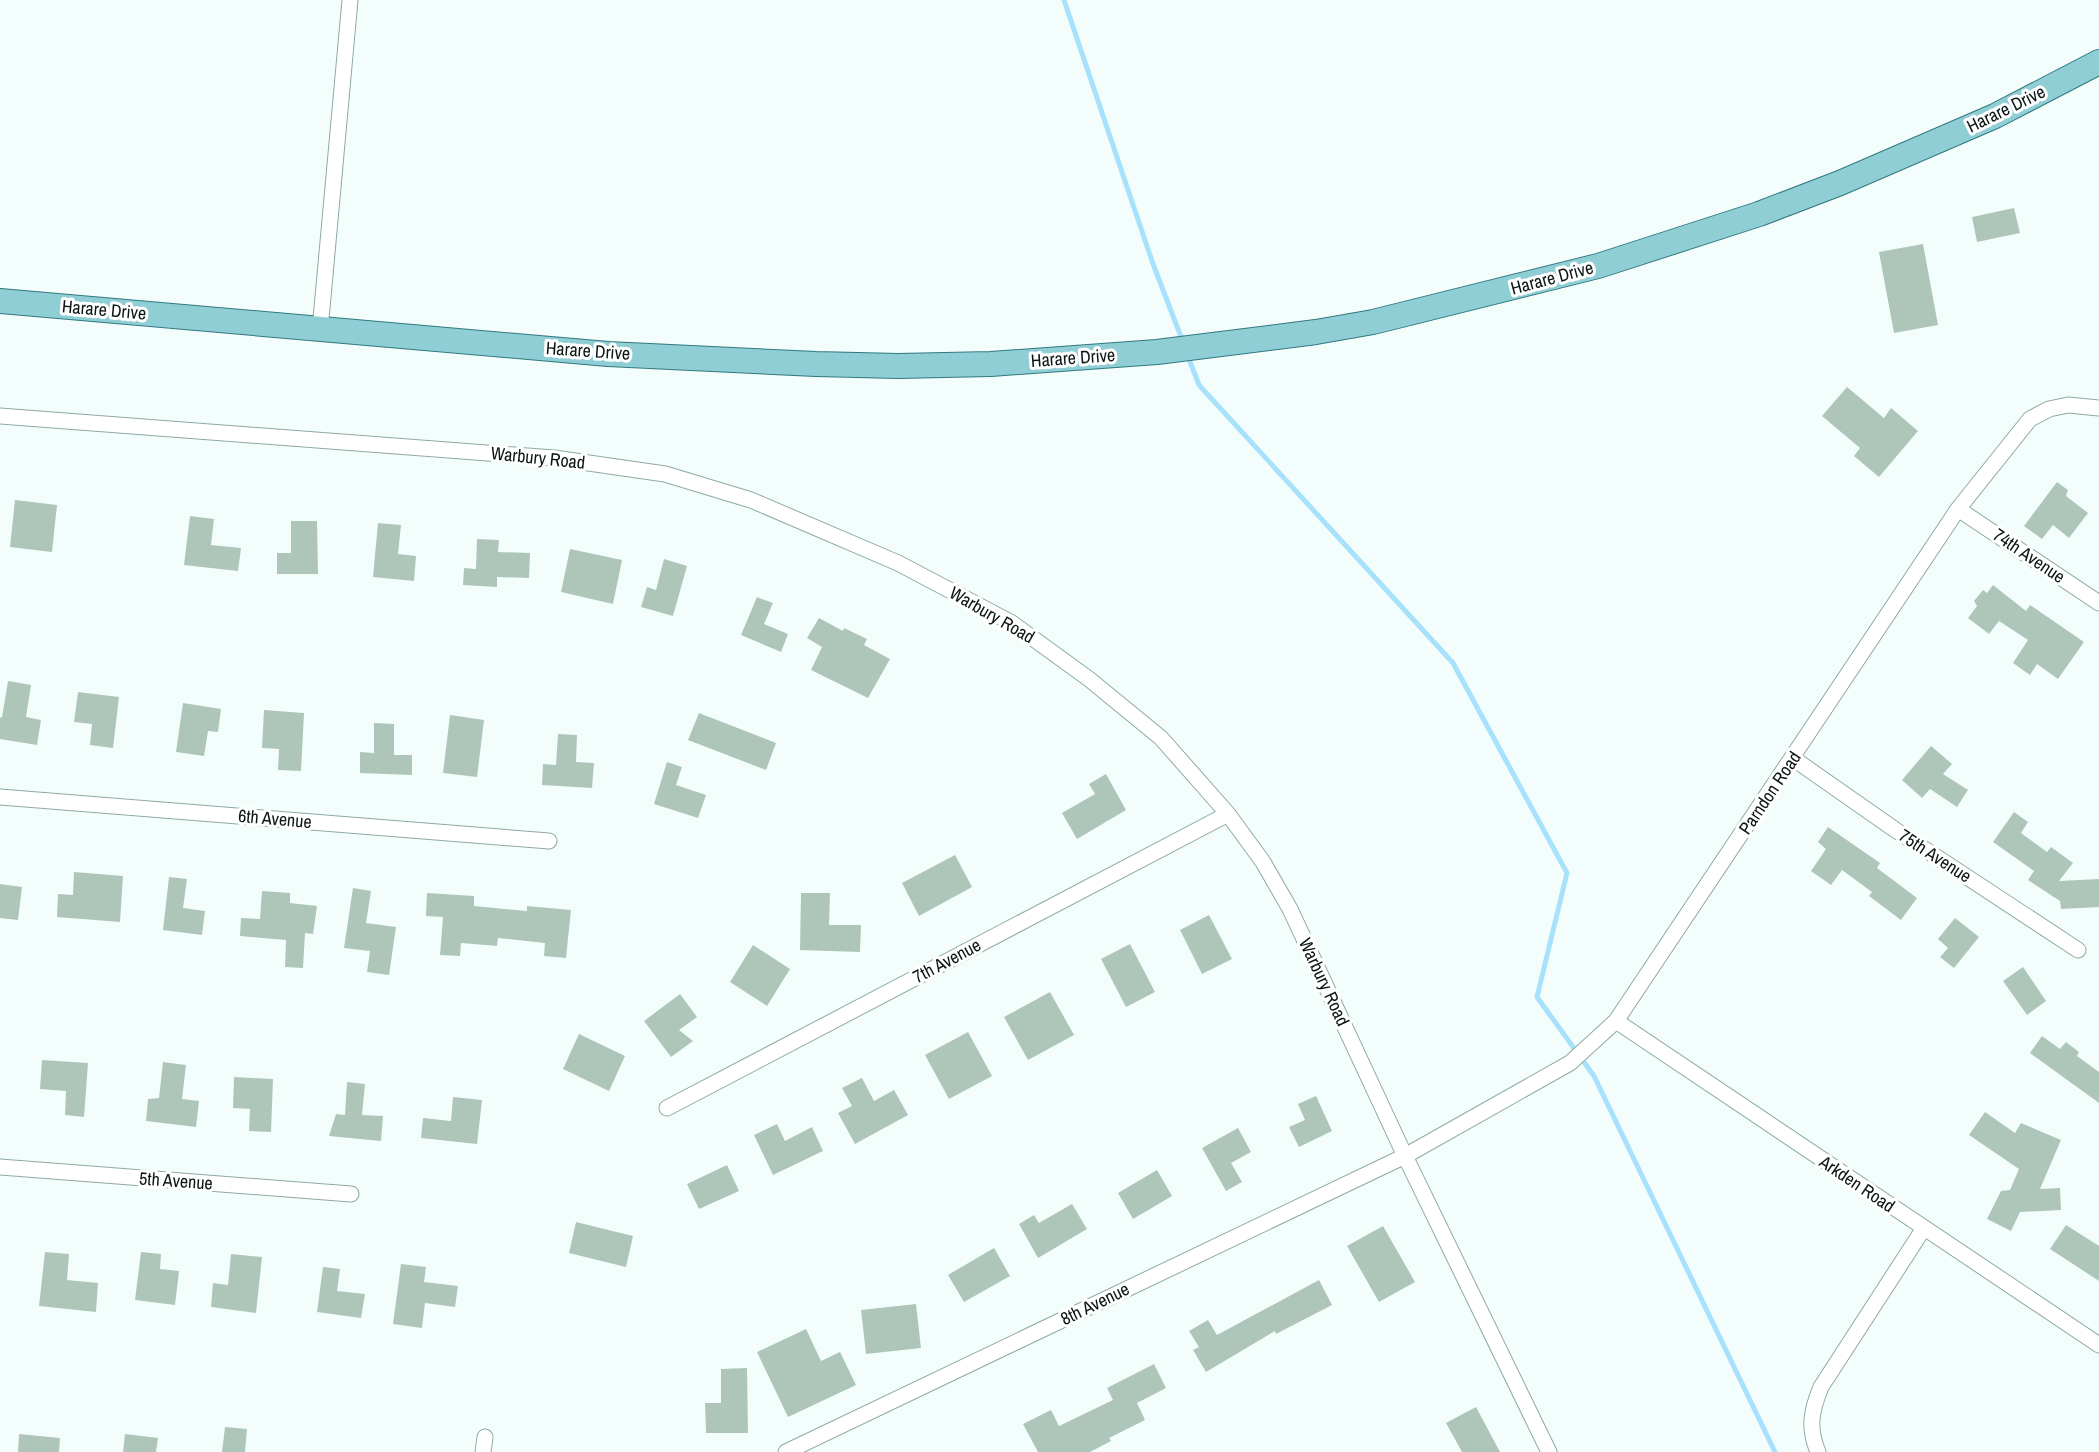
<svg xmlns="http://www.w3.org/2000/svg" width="2099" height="1452" viewBox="0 0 2099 1452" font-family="'Archivo Narrow',sans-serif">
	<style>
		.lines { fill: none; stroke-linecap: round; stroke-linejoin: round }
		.stream { stroke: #a7e1fb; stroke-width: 5 }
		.building { fill: #aec6b9 }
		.street-casing { stroke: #8ea9a4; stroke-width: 17 }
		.primary-casing { stroke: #31787f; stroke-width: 26 }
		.street { stroke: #fff; stroke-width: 15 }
		.primary { stroke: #8fced5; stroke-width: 24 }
		.labels { text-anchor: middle; stroke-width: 6; stroke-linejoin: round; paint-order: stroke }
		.street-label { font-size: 18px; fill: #0b1614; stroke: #fff }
	</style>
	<rect width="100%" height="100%" fill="#f3fefc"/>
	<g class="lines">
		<path class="stream" d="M1064 0 1153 264 1183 342
			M1187 354 1199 385 1453 663 1567 873 1537 997 1594 1076 1775 1452"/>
	</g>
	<path class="building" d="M2014 208 2020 233 1977 242 1972 217Z
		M1923 244 1938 325 1894 333 1879 252Z
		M1847 387 1884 418 1891 408 1918 431 1879 477 1854 456 1860 448 1822 416Z
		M2057 482 2068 490 2066 496 2088 513 2069 538 2053 525 2042 539 2024 526Z
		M15 500 57 505 52 552 10 547Z
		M190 516 214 519 211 545 241 548 238 571 184 565Z
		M291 521H317L318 574H277V553H291Z
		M378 523 401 525 398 554 416 556 414 581 373 577Z
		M477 539 499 540 498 552 530 553 529 578 497 577V587L463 585 464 568 476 569Z
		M570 549 622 560 613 604 561 592Z
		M664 559 687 566 673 616 641 607 647 587 656 590Z
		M1993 585 2026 611 2030 605 2084 642 2058 679 2037 664 2030 675 2013 663 2028 640 1999 621 1989 634 1968 618 1977 606 1974 601 1983 590 1987 593Z
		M757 597 773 603 764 624 788 634 781 652 741 635Z
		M819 618 843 631 844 628 867 639 864 645 890 659 868 698 811 670 822 647 807 638Z
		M8 681 31 685 26 717 41 720 37 745 0 739V718L2 717Z
		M78 692 119 697 113 748 90 745 92 724 74 722Z
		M183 703 221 709 218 732 208 731 204 756 176 752Z
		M264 710 304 713 301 771 278 770 279 749 262 748Z
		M699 713 776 743 766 770 688 740Z
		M450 715 484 720 477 777 443 773Z
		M374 723 394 724V755H412V775L360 773V752L374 753Z
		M558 734 577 735 576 762 594 763 592 788 542 785 543 764 556 765Z
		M1931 746 1952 764 1943 774 1968 790 1957 807 1930 789 1922 798 1902 780Z
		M667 762 682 767 676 785 706 795 698 818 654 804Z
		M1106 774 1126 810 1077 839 1062 813 1095 794 1089 784Z
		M2014 812 2028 822 2021 833 2047 852 2051 847 2073 863 2059 881 2099 879V907L2061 909 2060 901 2028 880 2034 871 1993 842Z
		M1828 827 1880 863 1877 868 1917 898 1901 920 1869 896 1872 892 1842 870 1831 885 1811 871 1826 849 1818 842Z
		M955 855 972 887 919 916 902 883Z
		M74 872 123 876 120 922 57 917 58 894 73 895Z
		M169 877 187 879 183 908 205 911 202 935 163 930Z
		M0 884 22 887 18 920 0 918Z
		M353 888 371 891 366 923 396 927 389 975 367 972 370 951 344 948Z
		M262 891 290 893V903L317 906 313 934 305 933 303 968 285 967 286 940 240 936 241 918 260 919Z
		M427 893 474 896V906L527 911V906L571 910 566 958 544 956 545 943 498 938 497 946 461 943 460 956 440 955 443 917 426 916Z
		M801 893H830L829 925H861L860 952 800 950Z
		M1209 915 1232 959 1202 974 1180 930Z
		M1955 918 1979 937 1954 968 1940 957 1948 948 1938 939Z
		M1130 944 1155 992 1126 1007 1101 959Z
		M753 945 790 969 767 1006 730 982Z
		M2023 967 2046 1001 2027 1015 2003 981Z
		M1050 992 1074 1035 1028 1060 1004 1017Z
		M680 994 697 1017 679 1030 693 1041 671 1057 644 1021Z
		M968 1032 992 1076 949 1099 925 1055Z
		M579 1034 625 1056 609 1091 563 1069Z
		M2042 1036 2060 1049 2066 1042 2079 1052 2077 1056 2099 1072V1103L2030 1053Z
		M42 1060 88 1063 84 1117 65 1115 66 1091 40 1089Z
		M163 1062 186 1065 182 1099 199 1101 196 1127 146 1121 148 1099 159 1098Z
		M234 1077 273 1079 271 1132 249 1131 250 1109 233 1108Z
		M862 1078 874 1101 894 1090 908 1115 855 1144 838 1113 852 1106 842 1088Z
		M347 1082 365 1084 362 1115 383 1116 381 1141 329 1136 336 1114 345 1115Z
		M1316 1096 1332 1131 1299 1147 1289 1127 1305 1120 1298 1104Z
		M453 1097 482 1100 477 1144 421 1138 423 1118 451 1121Z
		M1985 1112 2015 1133 2021 1123 2061 1140 2040 1189 2060 1188 2061 1210 2020 1212 2011 1231 1987 1219 2001 1191 2010 1190 2019 1169 1969 1135Z
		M777 1124 785 1141 812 1127 823 1151 773 1175 754 1135Z
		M1238 1128 1251 1152 1231 1163 1242 1182 1226 1191 1202 1148Z
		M727 1165 739 1191 699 1209 687 1184Z
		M1157 1170 1172 1196 1133 1219 1118 1193Z
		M1072 1204 1087 1229 1038 1258 1019 1224 1034 1215 1039 1223Z
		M576 1222 633 1236 626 1267 569 1253Z
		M2066 1225 2099 1246V1281L2050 1249Z
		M1383 1226 1415 1282 1379 1302 1347 1246Z
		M994 1248 1010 1276 964 1302 948 1275Z
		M45 1252 69 1254 67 1280 98 1283 96 1312 39 1306Z
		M141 1252 161 1254 160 1269 179 1271 175 1305 135 1300Z
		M231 1254 262 1257 256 1313 211 1307 213 1283 228 1285Z
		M401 1264 426 1267 424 1282 458 1286 455 1307 425 1303 422 1328 393 1324Z
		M323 1267 340 1269 337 1291 365 1294 361 1318 317 1312Z
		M1319 1280 1332 1305 1276 1334 1275 1331 1206 1372 1193 1350 1199 1347 1189 1331 1208 1320 1217 1335Z
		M916 1304 921 1348 866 1354 861 1310Z
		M806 1329 821 1361 840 1352 856 1385 788 1417 757 1352Z
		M1154 1364 1166 1388 1137 1403 1145 1420 1109 1438 1111 1441 1090 1452H1038L1023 1424 1051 1410 1059 1426 1113 1400 1107 1388Z
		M747 1368 748 1433H706L705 1403H721V1369Z
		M1476 1407 1500 1452H1462L1446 1423Z
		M225 1427 247 1429 245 1452H222Z
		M19 1434 60 1438 59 1452H18Z
		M125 1434 158 1438 156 1452H123Z"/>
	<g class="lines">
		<g class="street-casing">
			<path id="street" d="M320 330 350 0
				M0 416 554 458 665 474 751 500 898 563 1012 623 1089 679 1161 738 1228 814 1263 862 1290 909 1405 1156 1549 1452
				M1958 509 2099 603
				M1794 759 1894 829 2078 950
				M0 797 549 841
				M1616 1021 2099 1345
				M667 1108 1228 814
				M0 1167 351 1194
				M483 1452 485 1437
				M786 1452 1405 1156 1570 1063 1616 1021 1958 509 2030 419 2049 409 2068 405 2099 408
				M1818 1452C1808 1428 1811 1411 1821 1387L1924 1228"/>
		</g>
		<g class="primary-casing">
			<path id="primary" d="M0 301 608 354 816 364 898 366 991 364 1157 352 1316 332 1373 322 1598 266 1759 214 1840 183 1995 116 2099 62"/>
		</g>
		<use href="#street" class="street"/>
		<use href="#primary" class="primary"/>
	</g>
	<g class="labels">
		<g class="street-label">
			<text transform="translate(2006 109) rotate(-26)" y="6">Harare Drive</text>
			<text transform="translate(1552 278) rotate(-15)" y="6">Harare Drive</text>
			<text transform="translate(104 310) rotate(5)" y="6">Harare Drive</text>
			<text transform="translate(588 351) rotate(4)" y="6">Harare Drive</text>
			<text transform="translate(1073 358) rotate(-4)" y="6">Harare Drive</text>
			<text transform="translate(538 458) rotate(6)" y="6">Warbury Road</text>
			<text transform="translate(2029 556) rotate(34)" y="6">74th Avenue</text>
			<text transform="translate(992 615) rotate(30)" y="6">Warbury Road</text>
			<text transform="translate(1770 793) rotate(-56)" y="6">Parndon Road</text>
			<text transform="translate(275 819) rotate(5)" y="6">6th Avenue</text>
			<text transform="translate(1935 856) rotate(33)" y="6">75th Avenue</text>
			<text transform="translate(947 961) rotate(-28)" y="6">7th Avenue</text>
			<text transform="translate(1324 982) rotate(65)" y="6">Warbury Road</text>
			<text transform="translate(176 1181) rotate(4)" y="6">5th Avenue</text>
			<text transform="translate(1857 1184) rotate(34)" y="6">Arkden Road</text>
			<text transform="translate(1095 1304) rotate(-26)" y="6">8th Avenue</text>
		</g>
	</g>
</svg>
